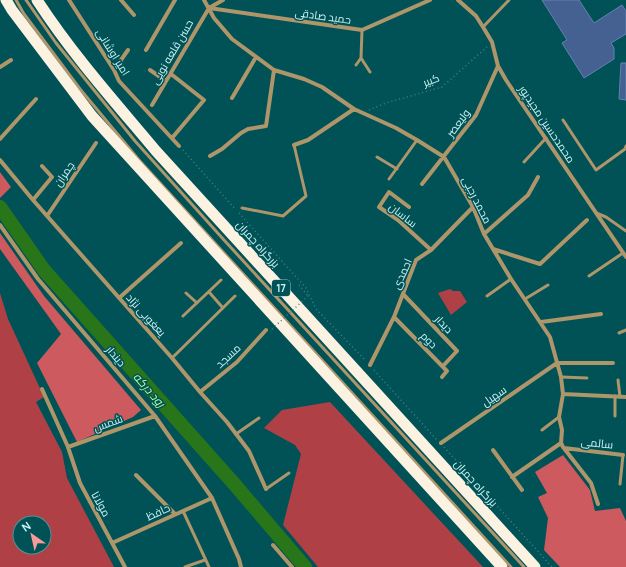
<svg xmlns="http://www.w3.org/2000/svg" width="626" height="567" viewBox="0 0 626 567" font-family="Manrope,Cairo,sans-serif">
	<style>
		.green { fill: #af4146; fill-rule: evenodd }
		.forest { fill: #cd5a5e }
		.lines { fill: none; stroke-linecap: round; stroke-linejoin: round }
		.river { stroke: #297519; stroke-width: 14 }
		.building { fill: #446191; stroke: #6381b4 }
		.path { stroke: #3d8286; stroke-width: 1.5; stroke-dasharray: 1 3; stroke-linecap: butt }
		.service { stroke: #ae956a; stroke-width: 3 }
		.minor { stroke: #ae956a; stroke-width: 4 }
		.trunk { stroke: #fcf2e2; stroke-width: 11 }
		.path-bridge { stroke: #3d8286; stroke-width: 1.5; stroke-dasharray: 1 3; stroke-linecap: butt }
		.labels { text-anchor: middle; stroke-width: 3; stroke-linejoin: round; paint-order: stroke }
		.shield { fill: #005256; stroke: #8dc3c5; stroke-width: 1 }
		.shield-label { font-size: 10px; font-weight: bold; fill: #caf3f5 }
		.street-label { font-size: 11px; fill: #caf3f5; stroke: #005256 }
		.water-label { font-size: 12px; font-style: italic; fill: #b0fca2; stroke: #005256 }
	</style>
	<rect width="100%" height="100%" fill="#005256"/>
	<path class="green" d="M450 289 453 291H460L467 302 451 315 438 293Z
		M0 293 8 319 44 397 36 402 62 452 67 478 114 567H0ZM20 523H44V547H20Z
		M330 402 483 567H318L283 525 301 454 295 445 264 428 282 410Z"/>
	<path class="forest" d="M0 172 11 187 0 198Z
		M0 233 44 296 141 410 133 417 77 442 37 363 61 334 0 249Z
		M563 455 590 490 595 511 620 508 626 521V567H560L544 550 548 518 538 497 547 493 535 472Z"/>
	<g class="lines">
		<path class="river" d="M0 207 44 270 236 486 305 567"/>
	</g>
	<path class="building" d="M542 0H579L594 23 622 5 626 11V34L611 43 614 48V59L584 78 562 43 567 40Z
		M621 63H626V100L619 99Z"/>
	<g class="lines">
		<path class="path" d="M369 110 386 103 442 87 488 46
			M183 150 236 210
			M239 213 306 288 316 309 366 361
			M299 285 308 296
			M374 370 437 440
			M444 447 552 567"/>
		<path class="service" d="M16 0 24 14 80 89 139 160 511 567
			M26 0 56 43 135 141 224 240 524 567
			M483 27 509 0
			M362 30 361 58 370 72
			M356 65 361 58
			M563 120 596 170 625 149 626 146
			M377 157 397 169
			M524 162 546 138
			M389 179 417 140
			M242 208 283 216 306 196 294 145
			M596 213 606 217 626 231
			M589 276 623 253
			M209 292 223 308
			M186 293 197 303
			M487 296 511 279
			M525 299 548 285
			M183 316 221 280
			M619 333 626 330
			M172 358 235 296
			M561 377 587 378
			M618 380 620 397
			M615 396V416
			M542 430 559 417
			M236 434 259 418
			M620 484 623 455
			M266 489 289 473
			M183 511 209 567
			M185 567 205 560"/>
		<path class="minor" d="M69 0 114 70 119 81 179 146
			M121 0 134 15
			M204 0 214 18 232 39 274 70 304 79 322 87 354 109 396 128 417 140 444 157 473 207 484 234 511 279 550 337 561 377 563 394 559 417 562 430 561 443 563 447 591 483 598 504
			M458 0 476 16 483 27 492 42 498 66 506 80 626 257
			M209 8 362 30 430 0
			M209 8 223 0
			M146 50 175 0
			M0 67 11 60
			M114 70 128 50
			M150 70 166 81
			M171 74 204 100 172 138
			M232 98 256 57
			M152 105 209 8
			M0 139 36 99
			M294 145 308 140 354 109
			M210 156 222 149 241 133 248 129 266 126 274 70
			M0 160 33 200 172 358 200 392 227 422 249 451 266 489
			M422 184 476 115 498 66
			M33 200 52 177 42 166
			M409 207 389 192 379 207 398 220 431 250
			M47 216 96 143
			M0 225 38 279 155 416 212 498 239 559 241 567
			M484 234 528 195 538 177
			M493 249 540 264 587 220
			M403 294 457 351 443 366
			M119 298 181 243
			M394 317 447 371 442 377
			M541 322 601 314
			M557 363H613
			M370 365 394 317 416 260 431 250 473 207
			M42 389 68 447 80 483 125 567
			M200 392 237 362 266 330
			M563 394 626 397
			M441 443 557 363
			M68 447 155 416
			M564 448 623 455
			M493 450 522 490
			M136 475 175 514
			M512 477 561 443
			M112 543 212 498
			M273 545 292 567"/>
		<path class="trunk" d="M6 0 12 10 92 116 502 567
			M37 0C72 54 115 102 156 151L535 567"/>
		<path class="path-bridge" d="M272 329 308 296"/>
	</g>
	<g class="labels">
		<rect class="shield" x="272" y="280" width="18" height="16" rx="3"/>
		<g class="shield-label">
			<text x="281" y="292">17</text>
		</g>
		<g class="street-label">
			<text transform="translate(323 16) rotate(8)" y="4">حمید صادقی</text>
			<text transform="translate(113 52) rotate(58)" y="4">امیر اوشانی</text>
			<text transform="translate(172 52) rotate(-60)" y="4">حسن قلعه نویی</text>
			<text transform="translate(431 80) rotate(-21)" y="4">کبیر</text>
			<text transform="translate(458 123) rotate(-54)" y="4">ولیعصر</text>
			<text transform="translate(547 124) rotate(56)" y="4">محمدحسین مجیدپور</text>
			<text transform="translate(64 174) rotate(-56)" y="4">چمران</text>
			<text transform="translate(477 200) rotate(63)" y="4">محمد رجبی</text>
			<text transform="translate(403 215) rotate(38)" y="4">ساسان</text>
			<text transform="translate(258 244) rotate(48)" y="4">بزرگراه چمران</text>
			<text transform="translate(402 274) rotate(-66)" y="4">احمدی</text>
			<text transform="translate(146 315) rotate(48)" y="4">یعغوبی نژاد</text>
			<text transform="translate(444 324) rotate(47)" y="4">دیدار</text>
			<text transform="translate(429 340) rotate(45)" y="4">دوم</text>
			<text transform="translate(116 356) rotate(50)" y="4">دیندار</text>
			<text transform="translate(228 356) rotate(-43)" y="4">مسجد</text>
			<text transform="translate(494 396) rotate(-35)" y="4">سهیل</text>
			<text transform="translate(108 423) rotate(-20)" y="4">شمس</text>
			<text transform="translate(597 443) rotate(6)" y="4">سالمی</text>
			<text transform="translate(476 483) rotate(48)" y="4">بزرگراه چمران</text>
			<text transform="translate(101 504) rotate(61)" y="4">مولانا</text>
			<text transform="translate(158 512) rotate(-25)" y="4">حافظ</text>
		</g>
		<g class="water-label">
			<text transform="translate(149 390) rotate(49)" y="4">رود درکه</text>
		</g>
	</g>
	<g transform="translate(32 535) rotate(326)"><circle r="19" fill="#005256" stroke="#519296"/>
	<path d="M0-3L7 15L0 10L-7 15Z" fill="#f59b9a"/>
	<text y="-6" font-size="11" font-weight="bold" text-anchor="middle" fill="#caf3f5">N</text>
	</g>
</svg>
